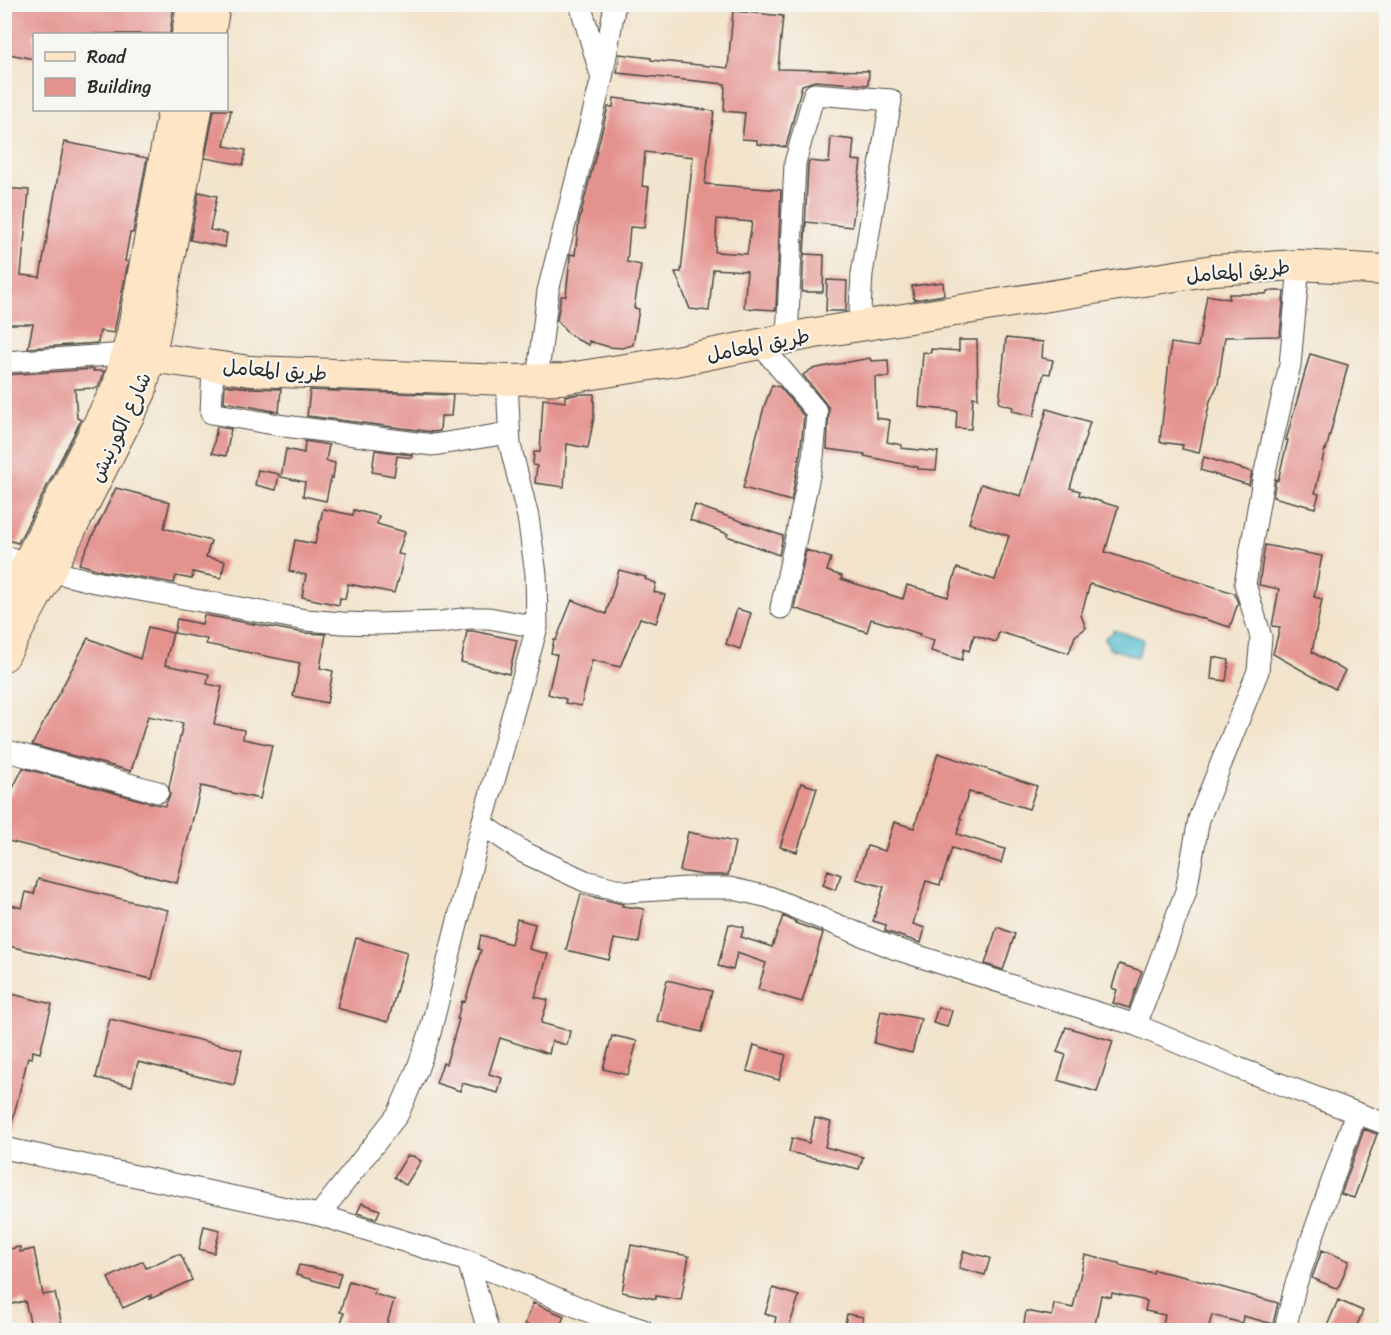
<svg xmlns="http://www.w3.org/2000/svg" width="1391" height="1335" viewBox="0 0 1391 1335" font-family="Sriracha,'Playpen Sans Arabic',sans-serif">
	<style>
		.water { fill: #52bccf; stroke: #3e747d; stroke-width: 1.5 }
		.building { fill: #e4928e; fill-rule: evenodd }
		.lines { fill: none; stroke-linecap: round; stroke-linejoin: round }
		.street-casing { stroke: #494743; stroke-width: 23 }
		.secondary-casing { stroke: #494743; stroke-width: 32 }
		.street { stroke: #fff; stroke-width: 21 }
		.secondary { stroke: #fde5c5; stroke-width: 30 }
		.labels { text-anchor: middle; stroke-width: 4.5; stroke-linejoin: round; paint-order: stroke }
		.street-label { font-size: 20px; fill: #2b2b2b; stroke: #f6f6f2 }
	</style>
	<rect width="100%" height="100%" fill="#f6f6f2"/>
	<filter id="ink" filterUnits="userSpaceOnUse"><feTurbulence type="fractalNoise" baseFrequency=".0167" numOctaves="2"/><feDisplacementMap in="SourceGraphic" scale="12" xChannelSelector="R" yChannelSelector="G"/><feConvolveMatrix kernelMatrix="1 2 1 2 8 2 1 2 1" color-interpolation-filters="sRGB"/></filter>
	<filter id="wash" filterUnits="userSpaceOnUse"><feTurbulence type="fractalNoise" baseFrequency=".008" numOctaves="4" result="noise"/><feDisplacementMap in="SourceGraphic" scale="24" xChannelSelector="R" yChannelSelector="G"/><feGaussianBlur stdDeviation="1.35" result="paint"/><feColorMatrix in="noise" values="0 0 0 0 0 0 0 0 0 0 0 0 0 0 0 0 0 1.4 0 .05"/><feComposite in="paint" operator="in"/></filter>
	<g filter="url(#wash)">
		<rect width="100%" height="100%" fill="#f2e3ca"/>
		<path class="water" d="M1113 630 1144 639 1138 657 1108 648 1109 644 1105 639 1106 636 1112 634Z"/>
		<g id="blocks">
			<path class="building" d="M4 4H174L170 34H34V59L4 53Z
				M733 11 783 16 778 69 869 71 868 85 815 81 802 85 786 147 757 144V140L742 139 745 113 724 111 725 84 617 73 620 54 651 58V60L728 68Z
				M614 98 714 111 705 184 781 190 776 310 744 308 747 271 713 269 709 311 690 309 675 272H681L693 157 661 153V154L645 152 642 186 649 187 644 228 630 227 627 262 641 265 634 308 639 309 633 345 622 348 609 347 589 341V345L578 340 567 332 557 320 561 296H566L570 257V254L575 255 579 221 608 107H613ZM717 219 752 222 747 254 715 252Z
				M214 110H231L224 146 246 150 243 165 205 158Z
				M831 137 854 140 852 160 861 161 852 227 806 222 804 254 824 255 823 292H802L808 165 809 161 829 163Z
				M64 142 147 158 133 233H130L125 261 128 262 114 333 100 331 98 343 28 348 33 324H5L4 188 29 190 21 275 40 277Z
				M199 192 217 196 210 230 227 233 225 247 190 240Z
				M827 280 847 281 846 311H826Z
				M943 282 944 295 914 300 912 286Z
				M1267 291H1284L1280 336 1225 337 1218 384 1210 401 1199 453 1182 449 1183 445 1160 442 1171 343 1198 347 1207 295 1229 299V294H1266Z
				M1006 338 1043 342 1042 358 1053 360 1050 374 1044 373 1034 416 1012 411 1013 407 999 403Z
				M959 340H977L978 398 973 397 971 429 956 428 957 411 919 407 923 352 931 353V349L959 351Z
				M1310 354 1348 365 1326 450 1325 449 1315 493 1319 494 1315 508 1273 497 1276 479 1278 480 1288 440H1286Z
				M870 358 871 361 888 360 889 377H875L876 418 890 420 887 442 902 445 901 448 938 452 936 470 918 469V467L864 456 865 454 827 449 829 408 803 375 812 369Z
				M94 369 93 371H104L102 379 97 388 75 389 77 418 81 420 18 543 4 539V375Z
				M225 385 250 388 281 389 279 412 224 402Z
				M772 385 780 387 804 416 800 455 791 501 743 488 764 407Z
				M310 390 453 395 451 416H441L440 431 433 432 307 416Z
				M580 394H594V417L588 448 567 444 564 487 535 483 537 466 533 465 534 452H540L543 399 565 402V396Z
				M1047 409 1090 422 1070 488 1080 491 1079 495 1118 507 1105 552 1234 593 1238 603 1230 627 1090 584 1081 615 1086 628 1075 636 1069 653 999 632 996 642 974 635 969 651 964 649 962 660 931 651 934 640 919 636 920 634 871 619 867 632 794 608 806 550 831 558 827 571 842 576 841 579 903 599 907 585 948 597 957 568 995 580 1009 536 969 523 981 484 1021 496Z
				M217 427 231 429 226 456 212 453Z
				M305 441 329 445 326 461 335 463 333 478 331 477 326 501 303 496 305 482 281 477 286 449 304 453Z
				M375 450 412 455V458L397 456 394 476 372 472Z
				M1204 457 1252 472 1249 485 1200 470Z
				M258 470 279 474 276 490 255 485Z
				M116 488 170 502 164 528 211 541 206 557 225 561 221 578 193 572 192 579 176 576 174 583 103 571 79 564Z
				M695 505 783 536 779 555 727 536 728 534 690 520Z
				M323 509 353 515 354 510 379 516 377 524 405 532 398 554 404 555 398 582H397L394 593 348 584 345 599 340 598 339 605 302 597 306 575 289 571 295 540 315 544Z
				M1265 545 1322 556 1314 597 1322 599 1312 652 1345 671 1335 689 1273 654 1280 627 1272 626 1279 589 1259 585Z
				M619 570 646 577 645 579 656 583 654 592 665 595 656 623 640 618 620 667 592 660 581 706 565 703 566 699 548 694 557 655 551 653 554 640H556L572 600 606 614Z
				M737 609 751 613 740 649 726 644Z
				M204 615 304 633 326 634 320 668 333 671 327 703 293 696 300 663 206 644 207 639 174 633 177 619 202 624Z
				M148 627 173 633 165 665 209 674 207 684 222 687 214 724 244 730 243 739 272 745 260 799 201 786 177 883 4 840V806L23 768 155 804 165 806 170 795 169 787 183 723 148 716 131 771 32 745 88 638 140 659Z
				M467 631H473L517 640 509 674 461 662Z
				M1213 657 1229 660 1226 681 1211 679Z
				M938 753 1037 786 1029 809 977 793V794L969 792 960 818 962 819 957 834 1005 849 1001 863 952 848 940 885 926 881 913 924 925 928 921 943 885 931 886 925 873 921 884 887 856 879 867 846 885 851 894 822 914 828Z
				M801 783 817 788 797 852 780 847Z
				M688 832 735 842 728 875H703L680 871Z
				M828 870 841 875 835 890 823 885Z
				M38 879 168 910 152 979 4 945V932L11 905 22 908 26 892 34 894Z
				M581 894 623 904 622 906 644 909 639 943 614 939 609 960 566 950Z
				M783 916 796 922 795 923 823 933 802 1002 758 989 766 963 737 953 733 970 718 966 729 924 744 927 741 937 772 947Z
				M517 919 535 924 529 949 548 954 535 997 548 1000 541 1023 570 1031 567 1045 552 1041 549 1054 500 1038 489 1074 502 1078 498 1093 462 1083 460 1091 436 1083 443 1063 446 1064 459 1019H457L462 1001 465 1002 481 950 478 949 481 935 511 944Z
				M997 927 1015 934 1003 970 985 964Z
				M356 938 407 952 388 1022 337 1008Z
				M1119 964 1142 971 1129 1008 1113 1003 1117 990 1112 988Z
				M667 980 712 991 702 1032 657 1021Z
				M4 992 52 1004 40 1053 33 1051 32 1058 28 1057 10 1131H4Z
				M938 1007 952 1011 947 1027 933 1023Z
				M881 1011 921 1019 912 1053 874 1043Z
				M110 1019 242 1050 234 1085 138 1062 132 1086 96 1078Z
				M1066 1027 1113 1041 1097 1092 1058 1080 1066 1055 1057 1052Z
				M612 1036 615 1037V1036L637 1041 628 1075 603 1069Z
				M754 1045 786 1055 779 1080 747 1071Z
				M815 1118 831 1122 825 1147 863 1157 859 1169 789 1152 792 1138 809 1143Z
				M1364 1129 1377 1134 1354 1198 1341 1194Z
				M407 1156H413L421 1161 406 1185 394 1177Z
				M362 1203 380 1210 376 1219 357 1213Z
				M204 1226 220 1230 214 1253 199 1249Z
				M631 1245 689 1256 681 1300 656 1296V1299L622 1292Z
				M20 1247V1252L34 1249 43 1295 55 1293 63 1330H32L25 1301 12 1304 4 1264V1250Z
				M1322 1250 1349 1261 1338 1289 1312 1278Z
				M964 1251 990 1258 985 1275 959 1268Z
				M175 1255H181L192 1280 150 1299 151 1295 123 1308 108 1278 143 1261 146 1268Z
				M1085 1255 1119 1263V1265L1153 1273 1154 1270 1185 1277 1278 1303 1273 1324 1243 1316 1242 1323 1212 1315 1208 1330H1162L1165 1315 1145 1311 1147 1301 1112 1293 1111 1297 1101 1295 1094 1330H1023L1026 1311 1052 1316 1054 1304 1073 1308Z
				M299 1265 341 1273 337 1287 296 1275Z
				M349 1281 375 1289 374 1294 394 1300 385 1330H339L344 1313 340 1312Z
				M773 1288 799 1296 788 1330 774 1326 776 1317 765 1314Z
				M1338 1300 1363 1311 1355 1330H1338L1327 1326Z
				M533 1303 564 1316 559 1330H541L525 1324Z
				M847 1314 863 1317 861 1330H844Z"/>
		</g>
	</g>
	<g filter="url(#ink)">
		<use href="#blocks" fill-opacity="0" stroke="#494743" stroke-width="1.5"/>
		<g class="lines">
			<g class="street-casing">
				<path id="street" d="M580 4 601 75
					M787 339 795 163 814 94 891 100 862 274 859 327
					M760 344 817 412 813 457 781 608
					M4 362 127 354
					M213 366 211 413 285 426 433 445 509 433
					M537 381 548 291 602 78 615 4
					M4 556 50 571 95 582 306 620 342 623 377 624 442 622 469 618H489L537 627
					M4 750 158 792
					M482 824 523 852 585 881 627 892 687 888H729L769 897 896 949 1136 1025 1238 1068 1386 1124
					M1136 1025 1186 891 1199 819 1258 671 1261 637 1245 584 1263 480 1290 365 1299 265
					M4 1148 319 1215 398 1114 417 1070 430 1033 482 824 537 627 536 574 528 517 510 445 507 380
					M319 1215 468 1261 488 1330
					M468 1261 597 1315 643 1330
					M1285 1330 1295 1287 1356 1113"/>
			</g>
			<g class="secondary-casing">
				<path id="secondary" d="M187 34 192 4
					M210 34 215 4
					M127 354 251 371 507 380 562 379 676 361 809 334 1213 270 1299 265 1386 270
					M4 609 118 385 132 333 173 110
					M4 656 50 571 141 392 154 339 197 110"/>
			</g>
			<use href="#street" class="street"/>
			<use href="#secondary" class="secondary"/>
		</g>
	</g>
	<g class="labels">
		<g class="street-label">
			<text transform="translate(1238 271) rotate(-5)" y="7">طريق المعامل</text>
			<text transform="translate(758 345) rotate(-11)" y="7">طريق المعامل</text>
			<text transform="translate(275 370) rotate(4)" y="7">طريق المعامل</text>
			<text transform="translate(120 427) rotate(-65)" y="7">شارع الكورنيش</text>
		</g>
	</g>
	<rect width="1391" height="1335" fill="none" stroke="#f6f6f2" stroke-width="24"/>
	<rect x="33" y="33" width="195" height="78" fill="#f6f6f2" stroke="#a5a5a2" stroke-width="1.5"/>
	<rect x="45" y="52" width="30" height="9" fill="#fde5c5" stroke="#a5a5a2" stroke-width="1.5"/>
	<text x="87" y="63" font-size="18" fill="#2b2b2b">Road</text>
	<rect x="45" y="78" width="30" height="18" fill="#e4928e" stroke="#a5a5a2" stroke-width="1.5"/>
	<text x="87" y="93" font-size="18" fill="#2b2b2b">Building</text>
</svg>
